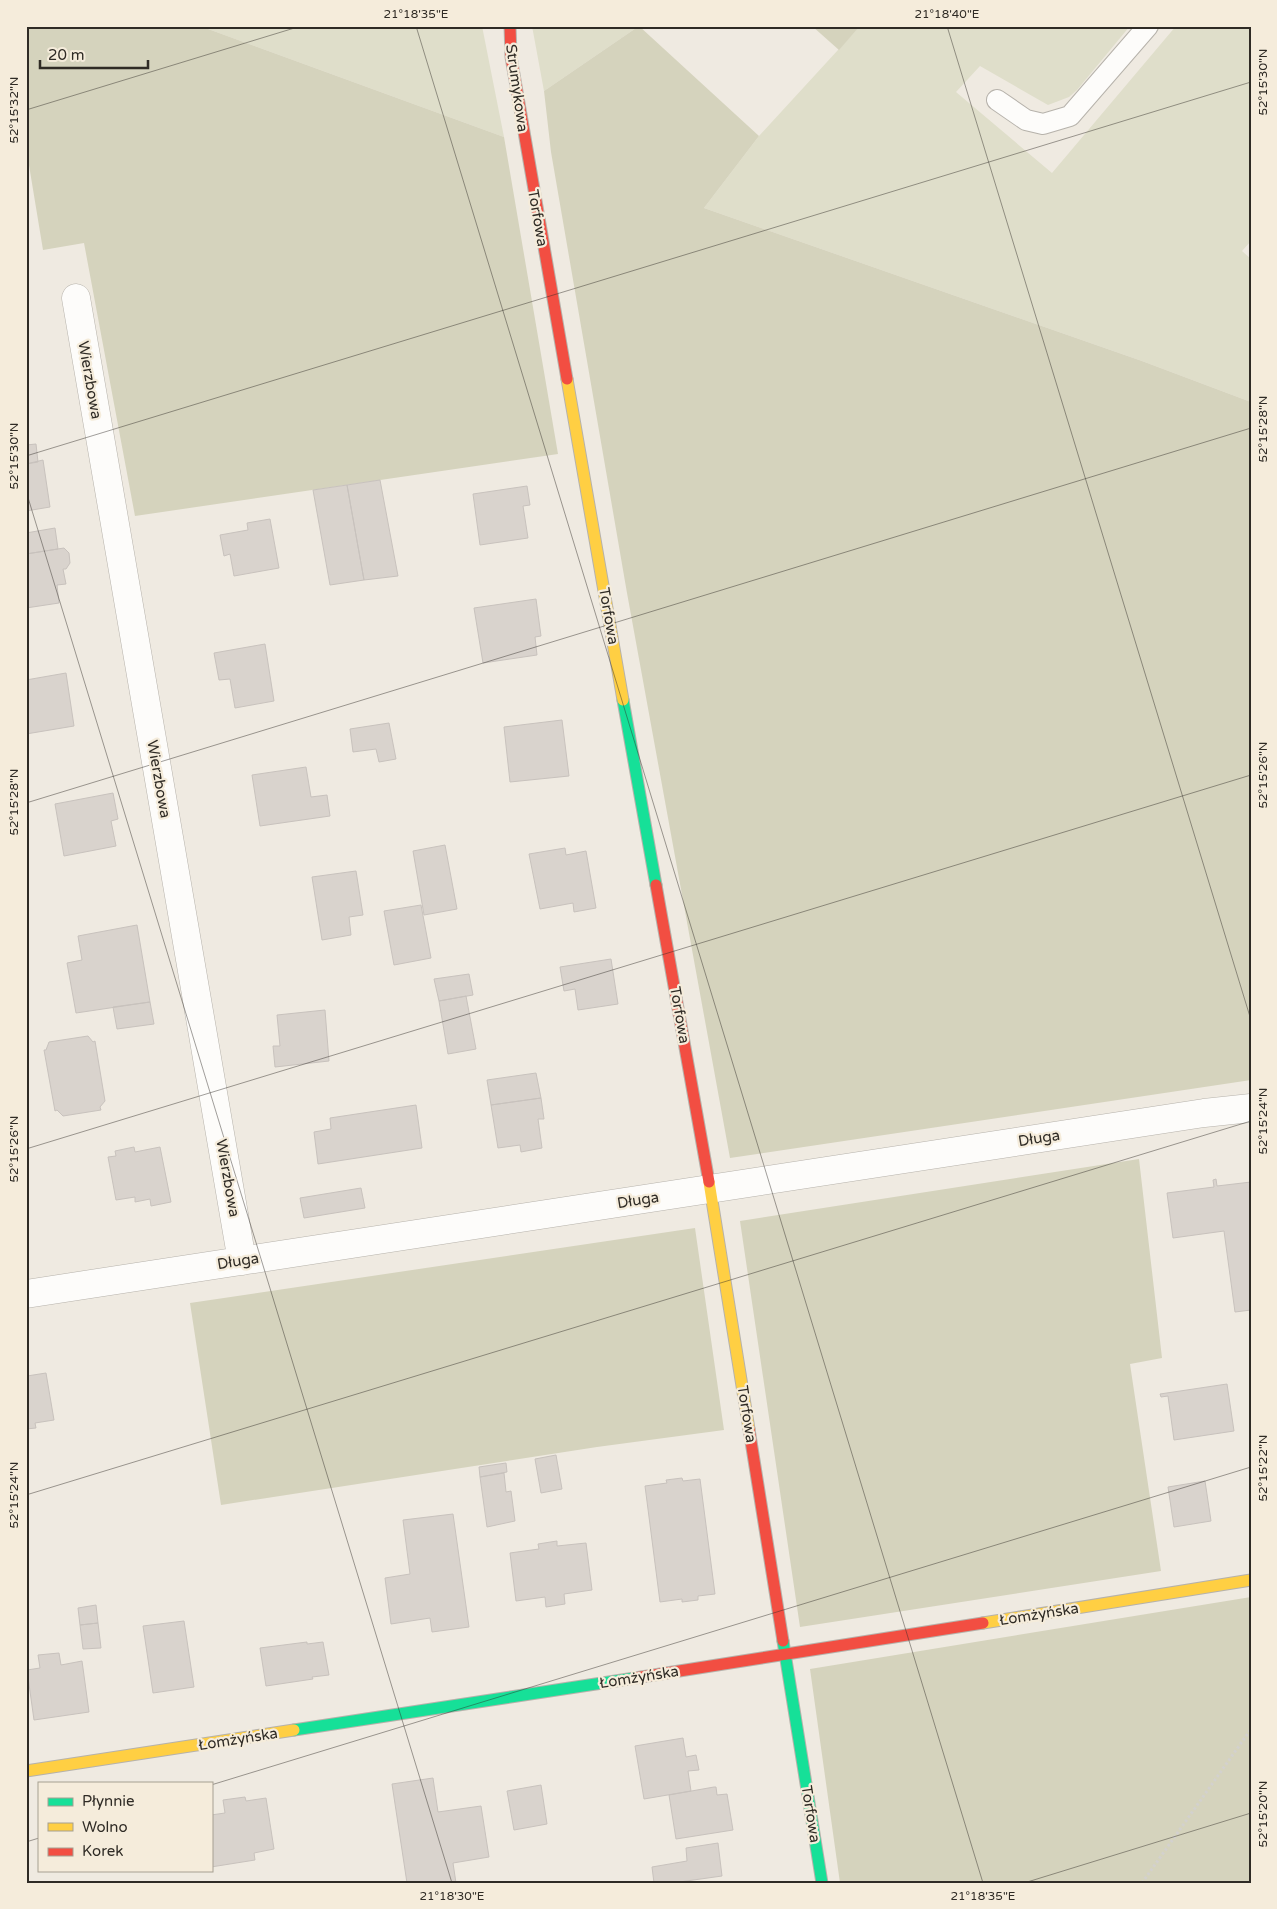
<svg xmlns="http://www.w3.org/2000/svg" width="1277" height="1909" viewBox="0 0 1277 1909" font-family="'Varela Round',sans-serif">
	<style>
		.green { fill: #dfdeca }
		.forest { fill: #d5d3bd }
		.building { fill: #d9d3cd; stroke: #c8c2bd }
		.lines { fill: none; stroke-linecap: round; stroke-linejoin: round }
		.lane-casing { stroke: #b6b2ab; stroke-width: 22 }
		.street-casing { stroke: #b6b2ab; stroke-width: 29 }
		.fast-casing { stroke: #b6b2ab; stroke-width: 13 }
		.slow-casing { stroke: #b6b2ab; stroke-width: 13 }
		.jam-casing { stroke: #b6b2ab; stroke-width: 13 }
		.path { stroke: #d3d1ce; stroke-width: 3; stroke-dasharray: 2.5 2.5; stroke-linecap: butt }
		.lane { stroke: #fdfcfa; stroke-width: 20 }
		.street { stroke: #fdfcfa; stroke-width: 28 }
		.fast { stroke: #16e098; stroke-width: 11 }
		.slow { stroke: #ffcf43; stroke-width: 11 }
		.jam { stroke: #f24e42; stroke-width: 11 }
		.ticks { fill: none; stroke: #2f2b25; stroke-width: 1; stroke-opacity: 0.45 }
		.labels { text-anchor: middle; stroke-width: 4.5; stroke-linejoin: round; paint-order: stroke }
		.street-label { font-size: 15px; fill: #2f2b25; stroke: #f5ecdb }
		.neatline { fill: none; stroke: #2f2b25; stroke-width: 2 }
		.ticks-label { font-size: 12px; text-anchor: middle; fill: #2f2b25 }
	</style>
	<rect width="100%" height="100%" fill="#efeae1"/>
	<path class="green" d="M200 26H482L504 137Z
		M532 26H639L544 91Z
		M860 26H1130L1077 90 1069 97 1048 105 980 66 956 92 1052 173 1176 26H1251V241L1242 251 1251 259V402L1142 361 704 208 759 136Z"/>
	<path class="forest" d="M26 26H200L504 137 558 454 135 516 84 243 43 250 26 147Z
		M639 26 759 136 704 208 1142 361 1251 402V1080L730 1158 627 593 551 152 544 91Z
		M812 26H860L839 50Z
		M1139 1159 1162 1358 1130 1364 1161 1571 800 1627 740 1221Z
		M695 1228 724 1430 597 1447 221 1505 190 1303Z
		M1251 1597V1883H840L810 1669Z"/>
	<path class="building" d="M36 444 38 462 26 464V445Z
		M43 460 50 507 26 511V464Z
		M380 480 398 576 364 580 347 485Z
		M347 485 364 580 330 585 313 490Z
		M527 486 530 505 523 506 528 538 480 545 473 494Z
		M270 519 279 568 234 576 230 554 224 556 220 535 248 530 247 523Z
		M55 528 58 549 26 554V533Z
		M64 548 69 553 70 563 66 569H63L66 584 57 585 59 603 26 608V554Z
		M536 599 541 636 535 637 537 655 483 663 474 608Z
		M265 644 274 701 235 708 230 679 219 680 214 653Z
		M66 673 74 726 26 734V680Z
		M562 720 569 776 510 782 504 727Z
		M389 723 396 759 379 762 376 749 353 752 350 729Z
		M306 767 311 797 327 795 330 816 260 826 252 775Z
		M113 793 118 819 111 821 116 846 64 856 55 804Z
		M445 845 457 909 424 915 413 851Z
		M565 848 566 855 586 851 596 908 574 912 573 903 540 909 529 854Z
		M356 871 363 915 349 917 351 935 322 940 312 877Z
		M421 905 431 958 394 965 384 911Z
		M137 925 150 1002 76 1013 67 963 82 960 78 936Z
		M611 959 618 1004 578 1010 575 989 564 991 560 967Z
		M469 974 473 995 439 1001 434 979Z
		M466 996 476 1049 448 1054 439 1001Z
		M150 1002 154 1024 117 1029 113 1007Z
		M325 1010 329 1061 275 1067 273 1046H280L277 1015Z
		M88 1036 93 1042 95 1041 105 1101 100 1107 101 1110 63 1116 57 1110 55 1111 44 1050H46L49 1042Z
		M536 1073 541 1098 491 1105 487 1080Z
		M541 1098 544 1119H538L542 1148 521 1152 520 1145 498 1148 491 1105Z
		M416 1105 422 1148 318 1164 314 1132 331 1129 330 1118Z
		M134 1147 135 1152 160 1147 171 1202 151 1206 150 1199 135 1202V1197L116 1200 108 1157 116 1156 115 1151Z
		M1216 1179 1217 1186 1251 1182V1310L1235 1312 1224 1231 1173 1238 1167 1193 1214 1187 1213 1180Z
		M361 1188 365 1208 304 1218 300 1198Z
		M26 1372 27 1376 46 1373 54 1420 35 1423 36 1428 26 1429Z
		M1227 1384 1234 1431 1174 1440 1168 1396 1161 1397 1160 1394Z
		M556 1455 562 1489 541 1493 535 1459Z
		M506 1463 507 1472 480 1477 479 1467Z
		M504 1473 506 1492 511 1491 515 1521 487 1527 480 1477Z
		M682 1478 683 1481 700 1479 715 1594 698 1596V1600L682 1602V1599L660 1602 645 1486 667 1483 666 1480Z
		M1205 1481 1211 1521 1174 1527 1168 1487Z
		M453 1514 469 1627 432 1632 430 1618 391 1624 385 1578 410 1574 403 1520Z
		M557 1541V1546L586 1543 592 1590 564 1594 565 1604 546 1607 545 1597 516 1601 510 1553 539 1549 538 1544Z
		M96 1605 98 1623 80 1625 78 1608Z
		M184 1621 194 1687 153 1693 143 1626Z
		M98 1623 101 1648 83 1649 80 1625Z
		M307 1642V1644L323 1642 329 1675 312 1677 313 1679 266 1686 260 1648Z
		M59 1653 61 1665 82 1661 89 1712 34 1720 27 1670 40 1668 38 1655Z
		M683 1738 686 1757 696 1755 699 1770 688 1771 691 1791 644 1799 635 1746Z
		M433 1778 438 1812 481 1806 489 1857 453 1863 456 1883H407L392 1784Z
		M541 1785 547 1824 514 1830 507 1791Z
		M714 1787H716L717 1795 727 1794 733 1830 676 1839 669 1795Z
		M245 1797 246 1801 266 1798 274 1849 254 1853 255 1860 211 1867V1815L225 1813 223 1800Z
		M718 1843 722 1876 672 1883H654L652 1867 687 1861 686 1848Z"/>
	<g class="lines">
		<g class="lane-casing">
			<path id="lane" d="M997 100 1026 120 1043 124 1070 116 1148 26"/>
		</g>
		<g class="street-casing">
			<path id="street" d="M76 298 242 1261
				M26 1294 1204 1113 1251 1108"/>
		</g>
		<g class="fast-casing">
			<path id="fast" d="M623 700 656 885
				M783 1641 822 1883
				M294 1730 635 1678"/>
		</g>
		<g class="slow-casing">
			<path id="slow" d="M567 379 623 700
				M709 1182 749 1429
				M983 1623 1251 1580
				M26 1771 294 1730"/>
		</g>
		<g class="jam-casing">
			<path id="jam" d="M510 26 511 57 567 379
				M656 885 709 1182
				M749 1429 783 1641
				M635 1678 983 1623"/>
		</g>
		<path class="path" d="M1142 1883 1251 1729"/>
		<use href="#lane" class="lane"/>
		<use href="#street" class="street"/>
		<use href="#fast" class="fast"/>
		<use href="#slow" class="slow"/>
		<use href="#jam" class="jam"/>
	</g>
	<path class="ticks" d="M416 26 983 1883M947 26 1251 1020M26 110 301 26M26 456 1251 82M26 491 452 1883M26 803 1251 428M26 1149 1251 775M26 1495 1251 1121M211 1785 1251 1467M26 1842 39 1838M1024 1883 1251 1813"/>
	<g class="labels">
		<g class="street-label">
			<text transform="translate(517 88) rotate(82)" y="5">Strumykowa</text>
			<text transform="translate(538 218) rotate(80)" y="5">Torfowa</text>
			<text transform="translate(90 380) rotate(80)" y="5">Wierzbowa</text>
			<text transform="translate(609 616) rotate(80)" y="5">Torfowa</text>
			<text transform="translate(159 779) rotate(80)" y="5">Wierzbowa</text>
			<text transform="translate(680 1015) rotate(80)" y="5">Torfowa</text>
			<text transform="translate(1039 1138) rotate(-9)" y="5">Długa</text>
			<text transform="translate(228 1178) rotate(80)" y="5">Wierzbowa</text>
			<text transform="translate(638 1200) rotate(-9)" y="5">Długa</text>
			<text transform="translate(238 1261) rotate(-9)" y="5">Długa</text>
			<text transform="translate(747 1414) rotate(81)" y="5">Torfowa</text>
			<text transform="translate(1039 1614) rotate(-9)" y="5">Łomżyńska</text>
			<text transform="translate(639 1677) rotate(-9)" y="5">Łomżyńska</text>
			<text transform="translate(238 1739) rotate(-9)" y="5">Łomżyńska</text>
			<text transform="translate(811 1814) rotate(81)" y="5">Torfowa</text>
		</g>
	</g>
	<rect width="1277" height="1909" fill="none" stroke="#f5ecdb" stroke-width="55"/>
	<rect x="38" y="1782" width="175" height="90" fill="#f5ecdb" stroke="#a69f92"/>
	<rect x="48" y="1798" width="25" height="8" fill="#16e098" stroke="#a69f92"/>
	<text x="82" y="1806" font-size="15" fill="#2f2b25">Płynnie</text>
	<rect x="48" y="1823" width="25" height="8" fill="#ffcf43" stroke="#a69f92"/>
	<text x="82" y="1832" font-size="15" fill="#2f2b25">Wolno</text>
	<rect x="48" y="1848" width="25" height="8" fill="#f24e42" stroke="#a69f92"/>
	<text x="82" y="1856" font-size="15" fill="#2f2b25">Korek</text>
	<path d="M40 60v8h108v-8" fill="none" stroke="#2f2b25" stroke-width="2.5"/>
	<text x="48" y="60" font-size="15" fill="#2f2b25" stroke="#f5ecdb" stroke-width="4" paint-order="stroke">20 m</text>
	<rect x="28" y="28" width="1222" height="1854" class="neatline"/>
	<g class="ticks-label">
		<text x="416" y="18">21°18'35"E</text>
		<text x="947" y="18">21°18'40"E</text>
		<text transform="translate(1263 82) rotate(-90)" y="4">52°15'30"N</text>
		<text transform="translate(14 110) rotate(-90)" y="4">52°15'32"N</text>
		<text transform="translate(1263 429) rotate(-90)" y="4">52°15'28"N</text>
		<text transform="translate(14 456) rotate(-90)" y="4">52°15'30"N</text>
		<text transform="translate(1263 775) rotate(-90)" y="4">52°15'26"N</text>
		<text transform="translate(14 802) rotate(-90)" y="4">52°15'28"N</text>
		<text transform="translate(1263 1121) rotate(-90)" y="4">52°15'24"N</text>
		<text transform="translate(14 1149) rotate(-90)" y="4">52°15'26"N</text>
		<text transform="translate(1263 1468) rotate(-90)" y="4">52°15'22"N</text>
		<text transform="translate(14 1495) rotate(-90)" y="4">52°15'24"N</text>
		<text transform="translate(1263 1814) rotate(-90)" y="4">52°15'20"N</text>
		<text x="452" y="1900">21°18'30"E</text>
		<text x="983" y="1900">21°18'35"E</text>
	</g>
</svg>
